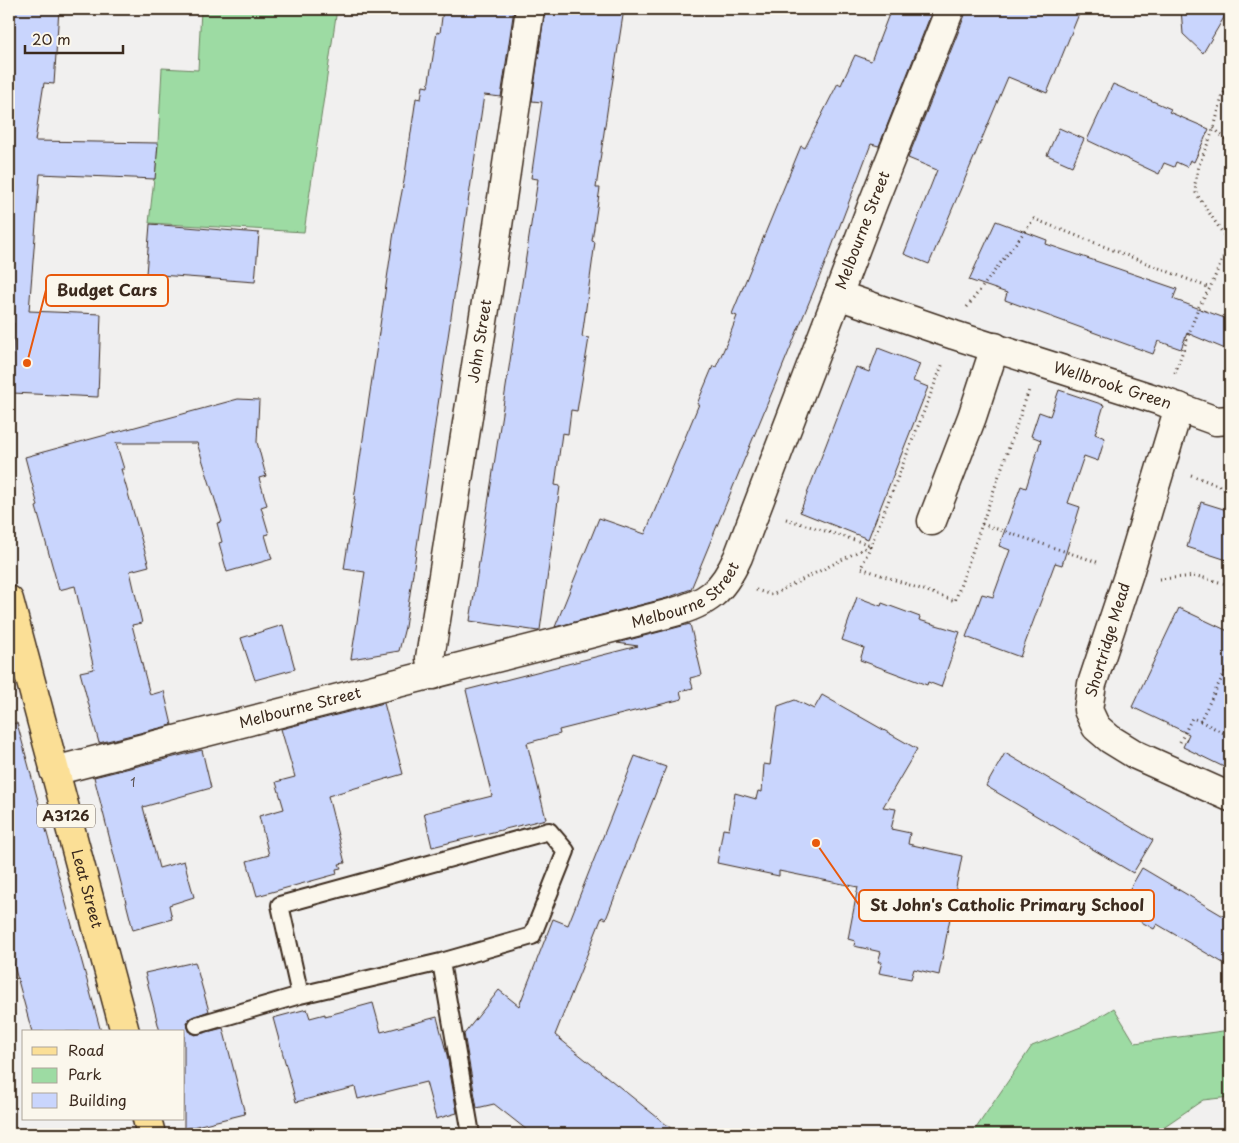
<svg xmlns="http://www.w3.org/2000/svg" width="1239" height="1143" viewBox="0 0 1239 1143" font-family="'Playpen Sans',sans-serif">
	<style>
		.green { fill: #9ddba3; stroke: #6c8260 }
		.building { fill: #c9d5fd; stroke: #3b2a1e }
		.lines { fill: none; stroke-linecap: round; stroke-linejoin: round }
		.lane-casing { stroke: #3b2a1e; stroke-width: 20 }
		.street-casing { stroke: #3b2a1e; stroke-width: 31 }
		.primary-casing { stroke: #3b2a1e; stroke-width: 31 }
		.path { stroke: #3b2a1e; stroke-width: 3; stroke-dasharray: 1 4; stroke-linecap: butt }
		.lane { stroke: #fbf7ec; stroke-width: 16 }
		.street { stroke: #fbf7ec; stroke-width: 28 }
		.primary { stroke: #fbdf96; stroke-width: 28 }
		.labels { text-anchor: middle; stroke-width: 4; stroke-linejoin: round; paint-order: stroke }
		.number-label { font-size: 12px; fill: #5e5556 }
		.shield { fill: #fbf7ec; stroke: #75685c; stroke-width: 1 }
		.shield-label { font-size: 14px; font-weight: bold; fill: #3b2a1e }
		.street-label { font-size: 15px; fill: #3b2a1e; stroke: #fbf7ec }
		.leader { fill: none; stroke: #e8590c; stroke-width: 2 }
		.callout-dot { fill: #e8590c; stroke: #fbf7ec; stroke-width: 2 }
		.callout { fill: #fbf7ec; stroke: #e8590c; stroke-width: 2 }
		.callout-label { font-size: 16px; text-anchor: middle; font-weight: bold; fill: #3b2a1e }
	</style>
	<rect width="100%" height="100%" fill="#f1f0ef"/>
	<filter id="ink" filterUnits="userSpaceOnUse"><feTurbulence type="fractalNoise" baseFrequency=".02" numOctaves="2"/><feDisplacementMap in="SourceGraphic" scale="10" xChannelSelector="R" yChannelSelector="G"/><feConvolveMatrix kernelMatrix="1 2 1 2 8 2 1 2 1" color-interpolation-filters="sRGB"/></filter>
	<g filter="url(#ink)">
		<path class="green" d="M201 9H337L304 232 149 223 158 143 162 68 198 70Z
			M1114 1008 1135 1043 1230 1030V1097L1203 1100 1153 1134H972L1032 1046 1086 1025Z"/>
		<path class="building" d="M9 9H59L54 84 44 83 35 141 158 143 155 179 40 174 29 311 101 314 98 397 12 393 14 323H9Z
			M443 9H514L501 97 484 95 405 627 399 651 351 659 365 572 344 569 355 499H354L394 232 404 181 416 98 421 99 423 86 428 87 437 32 440 33Z
			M545 9H624L610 98H609L596 188H600L592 241 595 242 582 337 589 338 577 411 571 410 568 434 562 433 555 485 560 486 540 630 538 631 470 621 538 179 531 178 542 102 532 101Z
			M891 9H933L879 146 871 144 831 249 691 589 667 598 555 627 599 518 645 534 699 404H697L713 366 716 367 728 340 737 316 732 314 801 146 805 148 838 83 841 85 855 55 871 61Z
			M965 9H1081L1047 93 1008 77 929 264 904 254 937 170 908 158 965 15Z
			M1181 9H1229L1203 53 1183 34Z
			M1113 84 1171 109 1169 112 1209 129 1194 162 1190 160 1187 167 1176 162 1174 167 1164 163 1159 174 1087 140Z
			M1059 128 1084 139 1072 166 1047 155Z
			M996 221 1047 240 1046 244 1177 289 1173 299 1230 320V351L1187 333 1181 349 1158 341 1153 354 1005 300 1007 293 969 280Z
			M150 224 259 233 255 282 146 274Z
			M878 348 920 364 913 381 928 387 868 539 800 512 856 367 869 372Z
			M1059 390 1104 405 1095 434 1105 438 1098 461 1084 456 1068 503 1080 507 1062 565 1055 563 1020 657 966 637 982 594 993 597 1010 550 999 546 1021 486 1026 488 1041 440 1031 436 1039 412 1050 416Z
			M238 399 259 400 257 442 266 476 259 478 267 505 261 507 269 534 265 535 272 559 227 572 219 543 222 542 217 523 222 522 197 443H116L124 469H121L149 566 130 571 142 623 132 625 150 695 164 691 172 725 99 743 80 672 94 669 75 586 59 590 36 507 38 506 25 457Z
			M1201 502 1230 511V561L1187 547Z
			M857 597 881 606 882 603 920 617 919 620 960 632 941 687 928 682 927 685 860 660 864 648 842 640Z
			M1179 608 1230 632V770L1183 747 1189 734 1132 707Z
			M690 624 702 675 690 678 693 688 680 691 682 699 559 730 560 734 527 743 546 819 432 847 424 813 492 796 466 690 638 646 617 643Z
			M283 625 295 669 255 680 241 638Z
			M822 695 917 749 883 807 896 809 891 829 910 833 908 844 962 856 939 975 914 969 911 979 879 973 882 962H878L881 952 854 946 855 941 848 939 858 887 779 871V876L717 863 723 829 729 830 735 793 756 799 758 791 762 792 764 764 770 765 778 706 795 700 814 709Z
			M384 703 403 774 328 796 345 863 339 864 341 868 336 869 337 874 257 896 247 861 269 855 259 816 284 809 276 782 295 777 281 729Z
			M17 723 101 1032H32L9 947V724Z
			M202 750 211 788 143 807 159 868 184 861 194 897 169 905 172 919 133 930 94 777Z
			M1005 753 1153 840 1133 873 986 786Z
			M635 756 666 767 606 919 602 917 555 1035 678 1134H532L494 1104 477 1108 464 1034 499 990 519 1006 553 919 568 925Z
			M1142 868 1230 920V967L1157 924 1154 929 1118 909Z
			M195 962 209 1011 190 1018 187 1022 188 1028 190 1033 195 1035 223 1028 245 1114 184 1129V1032H160L145 973Z
			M373 1003 381 1032 437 1017 447 1055 457 1113 436 1119 426 1082 358 1099 355 1087 296 1102 273 1018 307 1009 310 1018 325 1014V1016Z"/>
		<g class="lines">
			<g class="lane-casing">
				<path id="lane" d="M549 831 566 851 532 936 441 962 300 995 280 905Z
					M441 962 471 1134
					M197 1025 300 995"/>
			</g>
			<g class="street-casing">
				<g id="street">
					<path id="s1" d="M838 295 954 335 1164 402 1216 421 1230 420"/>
					<path d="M1179 407 1129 573 1092 684 1088 710 1096 727 1110 739 1136 755 1230 797"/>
					<path d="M932 521 972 417 995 347"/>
					<path id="s2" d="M433 675 430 658 496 239 530 9"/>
					<path id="s3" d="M54 771 671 613C708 603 722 592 738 557L873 203 950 9"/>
				</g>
			</g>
			<g class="primary-casing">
				<g id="primary">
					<path id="s4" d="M9 600 125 1032"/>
					<path d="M147 1119 151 1134"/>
				</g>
			</g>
			<path class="path" d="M1214 128 1230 144
				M967 307 1034 219 1210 288
				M1175 373 1198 308 1210 288 1228 246 1226 238 1196 193 1195 184 1199 165 1214 128 1222 97 1230 81
				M1191 475 1230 490
				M786 519 871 545 861 568 955 601 1029 390
				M982 524 1100 563
				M1159 579 1197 576 1230 585
				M756 590 772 595 871 545 943 363
				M1200 721 1230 736
				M1180 742 1192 718 1200 721 1230 662"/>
			<use href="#lane" class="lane"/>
			<use href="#street" class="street"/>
			<use href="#primary" class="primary"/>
		</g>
	</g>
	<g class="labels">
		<g class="number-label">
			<text x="133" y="787">1</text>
		</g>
		<rect class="shield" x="37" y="804.5" width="58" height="23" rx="4"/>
		<g class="shield-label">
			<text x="66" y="821">A3126</text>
		</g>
		<g class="street-label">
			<text dy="5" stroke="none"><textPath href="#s3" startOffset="1078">Melbourne Street</textPath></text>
			<text dy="5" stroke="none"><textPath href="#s2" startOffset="338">John Street</textPath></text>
			<text dy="5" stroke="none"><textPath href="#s1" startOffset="289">Wellbrook Green</textPath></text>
			<text dy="5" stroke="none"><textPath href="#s3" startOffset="659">Melbourne Street</textPath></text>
			<text transform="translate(1108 640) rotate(-73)" y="5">Shortridge Mead</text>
			<text dy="5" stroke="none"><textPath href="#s3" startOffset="254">Melbourne Street</textPath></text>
			<text dy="5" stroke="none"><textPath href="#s4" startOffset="299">Leat Street</textPath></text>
		</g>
	</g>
	<path class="leader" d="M27 363L46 290M816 843L859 905"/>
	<g class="callout-dot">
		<circle cx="27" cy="363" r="5"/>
		<circle cx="816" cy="843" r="5"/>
	</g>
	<g class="callout">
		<rect x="46" y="275" width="122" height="31" rx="5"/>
		<rect x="859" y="890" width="295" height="31" rx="5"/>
	</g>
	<g class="callout-label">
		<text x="107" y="296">Budget Cars</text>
		<text x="1007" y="911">St John's Catholic Primary School</text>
	</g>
	<rect width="1239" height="1143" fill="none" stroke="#fbf7ec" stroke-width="30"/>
	<rect x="15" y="15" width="1209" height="1113" fill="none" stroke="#3b2a1e" stroke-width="2" filter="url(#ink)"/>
	<rect x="22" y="1030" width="162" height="90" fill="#fbf7ec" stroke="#aea59a"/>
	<rect x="32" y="1047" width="25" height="8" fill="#fbdf96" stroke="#aea59a"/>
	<text x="68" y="1056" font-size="15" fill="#3b2a1e">Road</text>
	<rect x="32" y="1068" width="25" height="15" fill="#9ddba3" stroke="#aea59a"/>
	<text x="68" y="1080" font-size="15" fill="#3b2a1e">Park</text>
	<rect x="32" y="1093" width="25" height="15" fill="#c9d5fd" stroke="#aea59a"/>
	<text x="68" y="1106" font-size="15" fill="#3b2a1e">Building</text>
	<path d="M25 45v8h98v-8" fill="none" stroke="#3b2a1e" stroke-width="2.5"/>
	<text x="32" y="45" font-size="15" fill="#3b2a1e" stroke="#fbf7ec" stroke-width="4" paint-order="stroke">20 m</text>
</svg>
